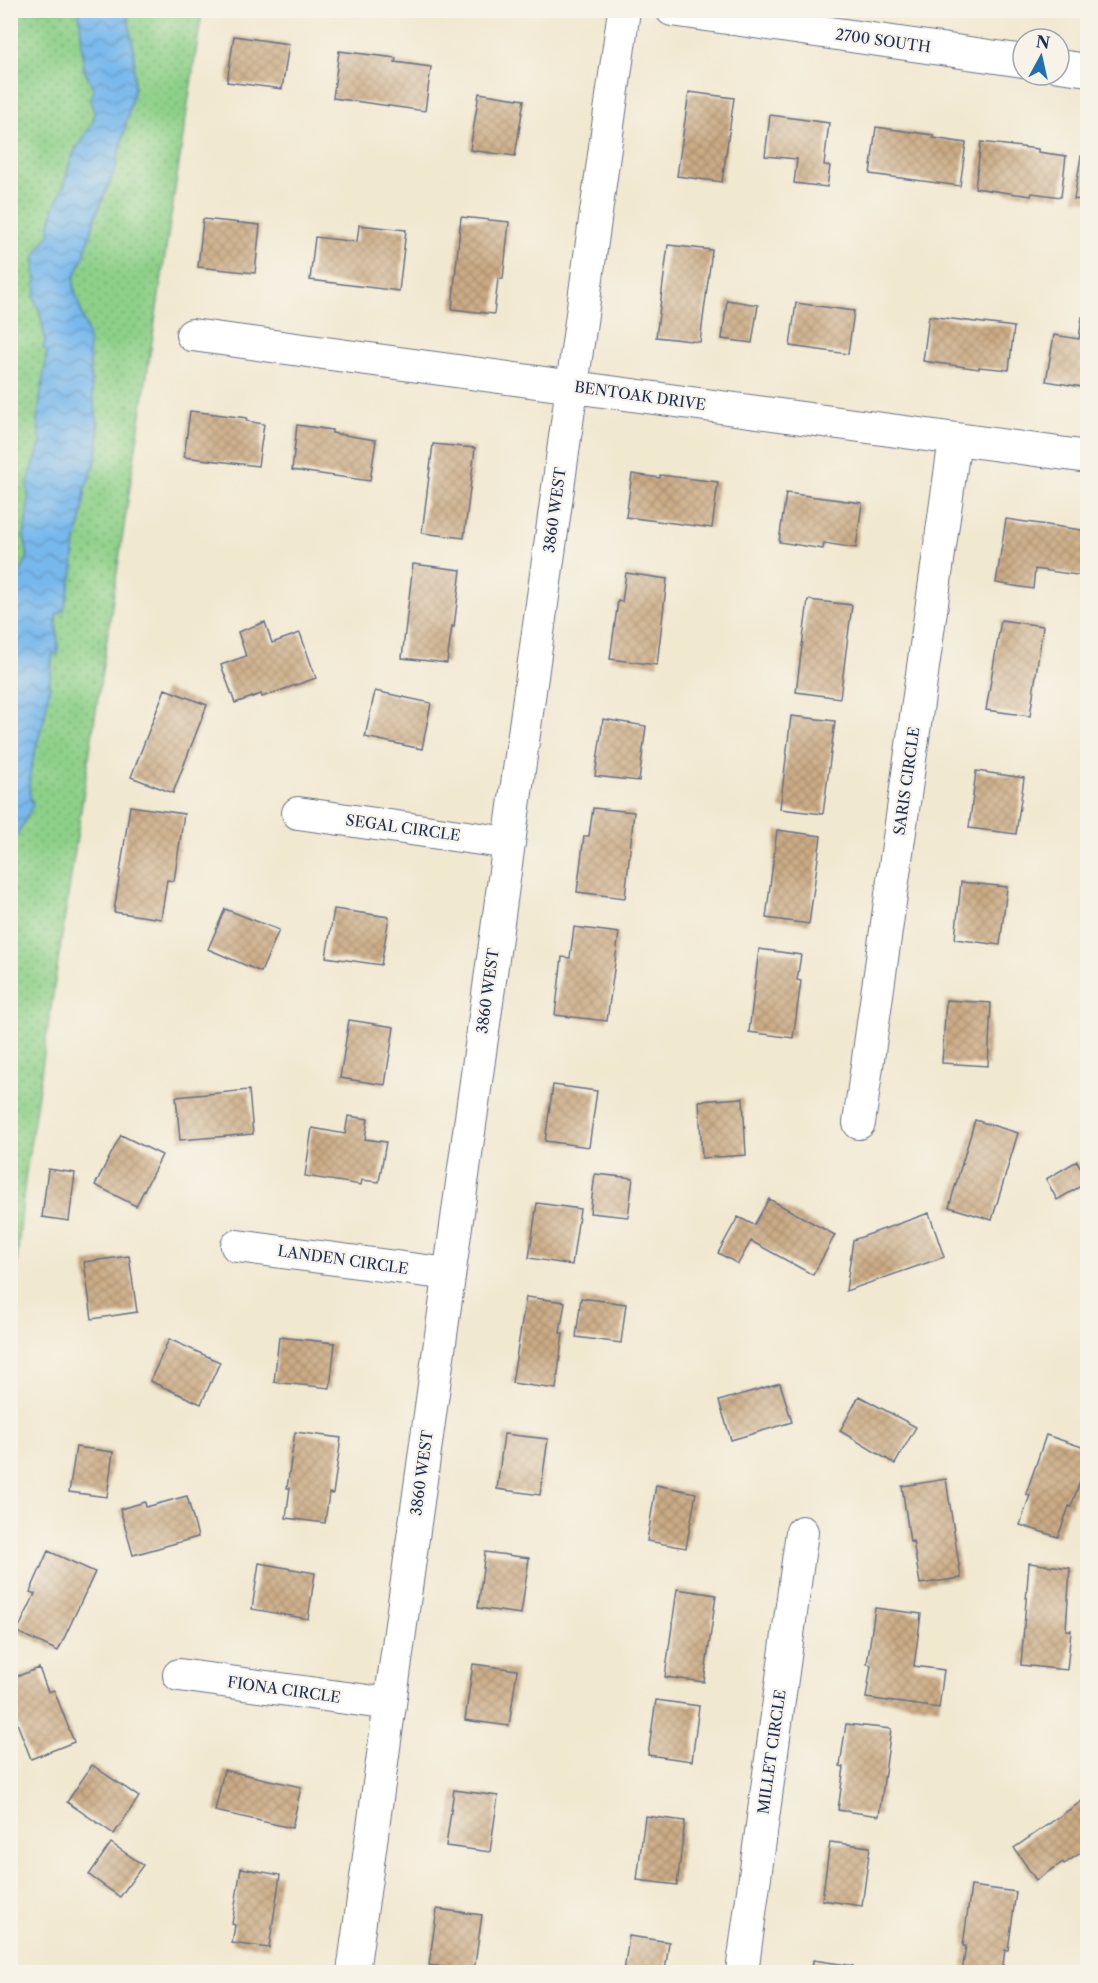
<svg xmlns="http://www.w3.org/2000/svg" width="1098" height="1983" viewBox="0 0 1098 1983" font-family="'Libre Caslon Text',serif">
	<style>
		.grass { fill: url(#grass-dots); stroke: #548073; stroke-width: 1.5 }
		.water { fill: url(#water-waves); stroke: #4974a5; stroke-width: 1.5 }
		.building { fill: url(#building-cross-hatch) }
		.lines { fill: none; stroke-linecap: round; stroke-linejoin: round }
		.minor-casing { stroke: #667086; stroke-width: 34 }
		.minor { stroke: #fff; stroke-width: 32 }
		.labels { text-anchor: middle; stroke-width: 4.5; stroke-linejoin: round; paint-order: stroke }
		.street-label { font-size: 15px; fill: #1b2f5e; stroke: #f7f3e8 }
	</style>
	<defs>
		<pattern id="grass-dots" width="8" height="8" patternUnits="userSpaceOnUse" patternTransform="scale(1.5)"><rect width="8" height="8" fill="#8dd088"/><path d="M2 2h.1M6 6h.1" fill="none" stroke="#72a972" stroke-width="1.8" stroke-linecap="round"/></pattern>
		<pattern id="water-waves" width="16" height="10" patternUnits="userSpaceOnUse" patternTransform="scale(1.5)"><rect width="16" height="10" fill="#77b8ec"/><path d="M0 5q4-4 8 0t8 0" fill="none" stroke="#6196c2"/></pattern>
		<pattern id="building-cross-hatch" width="8" height="8" patternUnits="userSpaceOnUse" patternTransform="scale(1.5)"><rect width="8" height="8" fill="#ccac84"/><path d="M0 0l8 8M0 8l8-8" fill="none" stroke="#a58c6f"/></pattern>
	</defs>
	<rect width="100%" height="100%" fill="#f7f3e8"/>
	<filter id="ink" filterUnits="userSpaceOnUse"><feTurbulence type="fractalNoise" baseFrequency=".0167" numOctaves="2"/><feDisplacementMap in="SourceGraphic" scale="12" xChannelSelector="R" yChannelSelector="G"/><feConvolveMatrix kernelMatrix="1 2 1 2 8 2 1 2 1" color-interpolation-filters="sRGB"/></filter>
	<filter id="wash" filterUnits="userSpaceOnUse"><feTurbulence type="fractalNoise" baseFrequency=".008" numOctaves="4" result="noise"/><feDisplacementMap in="SourceGraphic" scale="24" xChannelSelector="R" yChannelSelector="G"/><feGaussianBlur stdDeviation="1.35" result="paint"/><feColorMatrix in="noise" values="0 0 0 0 0 0 0 0 0 0 0 0 0 0 0 0 0 1.4 0 .05"/><feComposite in="paint" operator="in"/></filter>
	<g filter="url(#wash)">
		<rect width="100%" height="100%" fill="#f1e8d0"/>
		<path class="grass" d="M11 11H202L25 1179 11 1318Z"/>
		<path class="water" d="M79 11H127L134 52V89L116 167 96 215 84 256 74 278V288L88 334 91 385 99 431 96 460 85 489 83 511 74 550 73 572 64 610 56 615C56 629 59 641 58 655L53 653C50 671 50 690 46 709 42 734 21 781 33 805L14 841 11 843 10 604 13 597 11 592 28 556 24 537 29 498 27 485 41 442 37 420 47 352 43 349 45 341 40 312 34 298 36 290 35 262V256L50 233 49 229 54 207 64 185 70 162 75 150 80 144 94 119V111L90 101 94 90 84 69Z"/>
		<g id="blocks">
			<path class="building" d="M234 36 289 44 282 89 227 82Z
				M339 51 396 58 395 62 431 67 425 111 333 98Z
				M689 92 734 98 722 182 677 176Z
				M479 93 524 100 515 156 470 150Z
				M770 115 829 123 824 165 830 166 827 187 794 183 797 159 765 156Z
				M876 127 933 135V138L966 143 960 186 870 174Z
				M981 142 1038 149V152L1066 156 1061 197 1032 193 1031 196 975 188Z
				M1081 156 1088 157V201L1074 199Z
				M461 217 509 222 503 279H498L494 314 452 309Z
				M203 219 260 225 255 273 198 267Z
				M359 225 406 230 399 291 310 280 315 237 357 242Z
				M668 245 712 250 700 342 656 337Z
				M727 300 758 305 752 343 722 339Z
				M796 303 854 311 848 354 790 346Z
				M929 316 1014 327 1009 370 979 367V369L923 361Z
				M1082 317 1088 318V388L1046 381 1054 335 1079 339Z
				M190 411 247 418 246 421 264 424 258 466 184 457Z
				M297 425 332 430V433L376 440 370 481 292 470Z
				M433 444 475 448 464 538 422 533Z
				M632 474 660 478V475L718 482 712 528 626 517Z
				M786 493 862 503 856 548 824 543 823 549 779 542Z
				M1006 519 1088 531V552L1084 576 1035 569 1033 589 996 583Z
				M413 564 461 570 454 627 452 626 447 663 402 658Z
				M626 573 667 579 657 665 610 659 618 601 622 602Z
				M808 600 852 605 840 698 796 692Z
				M1001 620 1043 626 1030 716 986 710Z
				M265 622 272 643 300 633 316 678 262 697 261 694 235 703 221 665 246 656 238 632Z
				M165 689 207 705 173 793 131 777Z
				M375 691 431 703 422 749 365 737Z
				M791 716 835 721 823 814 780 809Z
				M603 719 646 726 639 781 595 776Z
				M976 771 1024 778 1016 834 969 828Z
				M130 806 184 814 174 881 167 880 161 919 114 912Z
				M593 808 634 812 625 898 577 892 584 836H589Z
				M777 830 821 836 809 924 766 918Z
				M961 882 1007 887 1000 945 955 939Z
				M225 909 279 930 261 972 208 949Z
				M334 909 389 917 381 965 326 957Z
				M574 927 619 933 607 1021 555 1015 562 957 570 958Z
				M759 949 801 955 797 980 801 981 793 1038 749 1032Z
				M946 1000 991 1003 988 1066 942 1063Z
				M349 1020 394 1027 385 1085 340 1078Z
				M553 1085 597 1091 589 1147 545 1141Z
				M249 1090 253 1134 180 1140 176 1097Z
				M743 1098 746 1155 702 1158 699 1101Z
				M348 1116 368 1119 365 1139 386 1142 379 1182 362 1180 361 1185 305 1176 312 1128 345 1134Z
				M975 1120 1018 1133 992 1220 949 1207Z
				M121 1135 162 1155 136 1206 95 1185Z
				M1077 1161 1088 1182 1057 1200 1046 1179Z
				M48 1169 75 1173 69 1221 42 1217Z
				M595 1174 633 1178 628 1217 590 1213Z
				M769 1199 835 1235 813 1275 751 1241 738 1264 718 1253 738 1217 754 1225Z
				M537 1203 580 1209 572 1265 529 1258Z
				M929 1213 944 1257 846 1291 853 1240Z
				M129 1256 137 1312 92 1319 84 1262Z
				M526 1297 565 1302 560 1333H563L556 1389 512 1383Z
				M581 1298 626 1304 621 1343 576 1337Z
				M279 1337 335 1343 330 1388 274 1382Z
				M169 1339 220 1362 201 1404 150 1381Z
				M780 1383 792 1422 731 1440 719 1401Z
				M859 1396 916 1427 895 1464 840 1431Z
				M295 1432 341 1438 333 1494 329 1493 325 1523 286 1518 290 1488H287Z
				M504 1434 548 1439 540 1495 497 1489Z
				M1046 1435 1088 1449V1458L1071 1507 1069 1506 1058 1537 1020 1525 1030 1495 1026 1494Z
				M76 1447 113 1452 107 1497 69 1492Z
				M946 1479 961 1578 920 1584 913 1541 910 1542 902 1486Z
				M656 1485 696 1493 686 1548 647 1541Z
				M187 1496 198 1537 133 1555 120 1509 145 1502 146 1507Z
				M48 1551 95 1572 58 1651 17 1632 35 1594 30 1592Z
				M485 1552 529 1558 521 1614 478 1608Z
				M259 1563 315 1573 308 1619 252 1609Z
				M1029 1563 1070 1568 1066 1630H1071L1067 1670 1021 1665Z
				M677 1589 716 1595 704 1682 665 1677Z
				M875 1608 921 1614 914 1666 944 1670 939 1708 866 1698 871 1665 867 1664Z
				M473 1664 517 1670 509 1726 465 1720Z
				M39 1668 48 1692 54 1690 74 1742 31 1759 10 1705 15 1703 10 1690V1679Z
				M656 1700 699 1706 692 1761 648 1755Z
				M846 1724 891 1729 879 1816 838 1810 844 1767 840 1766Z
				M92 1765 139 1797 114 1834 67 1802Z
				M224 1770 301 1787 292 1828 215 1811Z
				M454 1790 498 1796 490 1852 446 1846Z
				M1088 1797V1848L1064 1864 1063 1862 1036 1880 1014 1848Z
				M645 1816 685 1821 677 1885 637 1880Z
				M830 1842 870 1847 862 1906 822 1900Z
				M111 1843 143 1865 120 1897 89 1875Z
				M241 1868 280 1875 269 1948 232 1943 235 1925 232 1924Z
				M971 1886 1016 1892 1008 1950H1005L1002 1972H962L966 1946H963Z
				M437 1909 482 1915 474 1972 429 1965Z
				M629 1936 669 1942 665 1972H624Z
				M813 1960 853 1966 852 1972H812Z"/>
		</g>
	</g>
	<g filter="url(#ink)">
		<use href="#blocks" fill-opacity="0" stroke="#667086" stroke-width="1.5"/>
		<g class="lines">
			<g class="minor-casing">
				<path id="minor" d="M672 10 1023 61
					M1059 66 1088 70
					M192 335 1088 457
					M298 813 509 843
					M859 1123 955 439
					M237 1246 449 1274
					M179 1675 390 1704
					M353 1972 624 10
					M742 1972 802 1532"/>
			</g>
			<use href="#minor" class="minor"/>
		</g>
	</g>
	<g class="labels">
		<g class="street-label">
			<text transform="translate(883 41) rotate(8)" y="5">2700 SOUTH</text>
			<text transform="translate(640 396) rotate(8)" y="5">BENTOAK DRIVE</text>
			<text transform="translate(555 510) rotate(-82)" y="5">3860 WEST</text>
			<text transform="translate(907 781) rotate(-82)" y="5">SARIS CIRCLE</text>
			<text transform="translate(403 828) rotate(8)" y="5">SEGAL CIRCLE</text>
			<text transform="translate(488 991) rotate(-82)" y="5">3860 WEST</text>
			<text transform="translate(343 1260) rotate(8)" y="5">LANDEN CIRCLE</text>
			<text transform="translate(422 1473) rotate(-82)" y="5">3860 WEST</text>
			<text transform="translate(284 1690) rotate(8)" y="5">FIONA CIRCLE</text>
			<text transform="translate(772 1752) rotate(-82)" y="5">MILLET CIRCLE</text>
		</g>
	</g>
	<rect width="1098" height="1983" fill="none" stroke="#f7f3e8" stroke-width="36"/>
	<g transform="translate(1041 57) rotate(8)"><circle r="28" fill="#f7f3e8" stroke="#9fa5b1" stroke-width="1.5"/>
	<path d="M0-4.5L10 22L0 15L-10 22Z" fill="#1f6fb2"/>
	<text y="-9" font-size="16" font-weight="bold" text-anchor="middle" fill="#1b2f5e">N</text>
	</g>
</svg>
